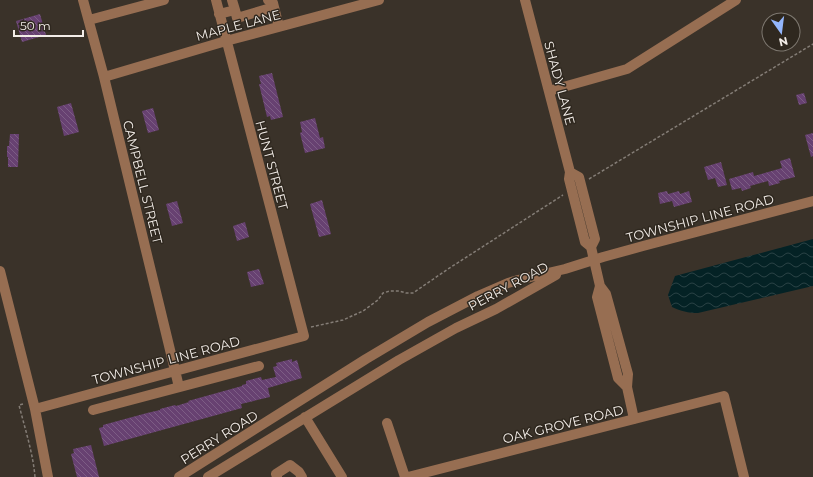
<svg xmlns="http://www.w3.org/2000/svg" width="813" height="477" viewBox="0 0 813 477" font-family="Montserrat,sans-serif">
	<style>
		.water { fill: url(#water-waves) }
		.building { fill: url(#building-back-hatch) }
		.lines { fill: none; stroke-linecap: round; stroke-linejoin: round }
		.path { stroke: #847d76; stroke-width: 1.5; stroke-dasharray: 3 2; stroke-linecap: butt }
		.minor { stroke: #976e52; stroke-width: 10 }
		.labels { text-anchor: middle; stroke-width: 3; stroke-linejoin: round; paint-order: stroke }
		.street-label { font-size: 13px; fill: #f3ede8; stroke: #2f281f }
	</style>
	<defs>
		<pattern id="water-waves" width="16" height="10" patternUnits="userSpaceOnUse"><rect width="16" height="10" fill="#042225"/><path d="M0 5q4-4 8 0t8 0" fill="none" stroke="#294245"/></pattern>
		<pattern id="building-back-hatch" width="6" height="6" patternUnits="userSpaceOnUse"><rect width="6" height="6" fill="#674171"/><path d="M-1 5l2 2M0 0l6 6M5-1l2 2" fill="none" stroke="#7d5d85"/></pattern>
	</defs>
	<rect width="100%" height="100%" fill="#3a3229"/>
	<path class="water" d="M813 239V286L698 313C688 313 681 311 672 307L668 295 675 276Z"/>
	<path class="building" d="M40 14 46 35 22 42 16 21Z
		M272 73 283 117 271 120 270 116 267 117 259 84H261L259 76Z
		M804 93 807 103 799 105 796 95Z
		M71 103 79 132 64 136 57 107Z
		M153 108 159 130 148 133 142 111Z
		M315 118 320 138 323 137 325 148 305 153 300 133 302 132 300 122Z
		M813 133V156L811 157 805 135Z
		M10 134H19L18 167H8V157H7V146H9Z
		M790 158 795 177 779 181 780 183 769 186 768 181 750 186 751 188 742 191 741 188 732 190 729 179 753 172 754 176 782 168 780 161Z
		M721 162 727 185 718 187 715 178 708 180 704 167Z
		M667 191 668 194 679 191 680 194 689 191 692 202 674 207 672 201 660 204 658 193Z
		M322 200 331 234 319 237 310 204Z
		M177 201 183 223 172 226 166 204Z
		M245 222 249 237 237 241 233 226Z
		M259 269 264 284 251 287 247 272Z
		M292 359V362L297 360 302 378 268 388 270 397 241 404 242 408 104 446 99 428 103 427V425L147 413 160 410V409L175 405 176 406 189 402 188 401 242 386V385L246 384V381L261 377 262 380 276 377 273 367 277 366 276 363Z
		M91 445 99 477H77L71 454 74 453 73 449Z"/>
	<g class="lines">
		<path class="path" d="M589 179 813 44
			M311 327 343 320 363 311 378 300 383 293 390 291H399L406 293H413L448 269 563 195
			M23 404 19 405C25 429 33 453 35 477"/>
		<path class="minor" d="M83 0 104 77 179 387
			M268 0 273 3 279 27
			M525 0 570 172 569 179 585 242 591 247
			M235 10 237 18 274 7
			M219 14 235 10 232 0
			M89 20 164 0
			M104 77 226 41 379 0
			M549 91 627 69 736 0
			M570 172 579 177 595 239 591 247 600 286
			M0 271 35 409 48 477
			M627 387 618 378 597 297 600 286 606 294 628 374 627 387 634 419
			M35 409 304 336 216 0
			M93 410 259 366
			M305 417 342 477
			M387 423 405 477
			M179 477 366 359 428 322 478 296 508 283 518 280 565 269 603 257 643 246 813 201
			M208 477 399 360 456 328 496 309 556 275
			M277 477 276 474 290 465 299 472 302 477
			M408 477 724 396 744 477"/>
	</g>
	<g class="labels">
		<g class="street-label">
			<text transform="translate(238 25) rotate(-15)" y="5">MAPLE LANE</text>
			<text transform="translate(560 83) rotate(75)" y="5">SHADY LANE</text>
			<text transform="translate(272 165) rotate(75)" y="5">HUNT STREET</text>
			<text transform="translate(143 182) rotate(76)" y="5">CAMPBELL STREET</text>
			<text transform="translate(700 218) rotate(-15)" y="5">TOWNSHIP LINE ROAD</text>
			<text transform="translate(508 286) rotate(-28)" y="5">PERRY ROAD</text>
			<text transform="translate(166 360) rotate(-15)" y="5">TOWNSHIP LINE ROAD</text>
			<text transform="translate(563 424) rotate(-14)" y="5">OAK GROVE ROAD</text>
			<text transform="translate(219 437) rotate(-32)" y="5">PERRY ROAD</text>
		</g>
	</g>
	<g transform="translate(781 32) rotate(166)"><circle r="19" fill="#2f281f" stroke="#7d776f"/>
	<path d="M0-3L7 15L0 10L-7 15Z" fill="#94b7fd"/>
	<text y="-6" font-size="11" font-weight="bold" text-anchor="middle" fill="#f3ede8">N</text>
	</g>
	<path d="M14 30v6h69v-6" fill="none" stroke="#f3ede8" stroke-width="2"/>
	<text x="20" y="30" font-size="12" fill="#f3ede8" stroke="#2f281f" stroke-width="3" paint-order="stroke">50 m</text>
</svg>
